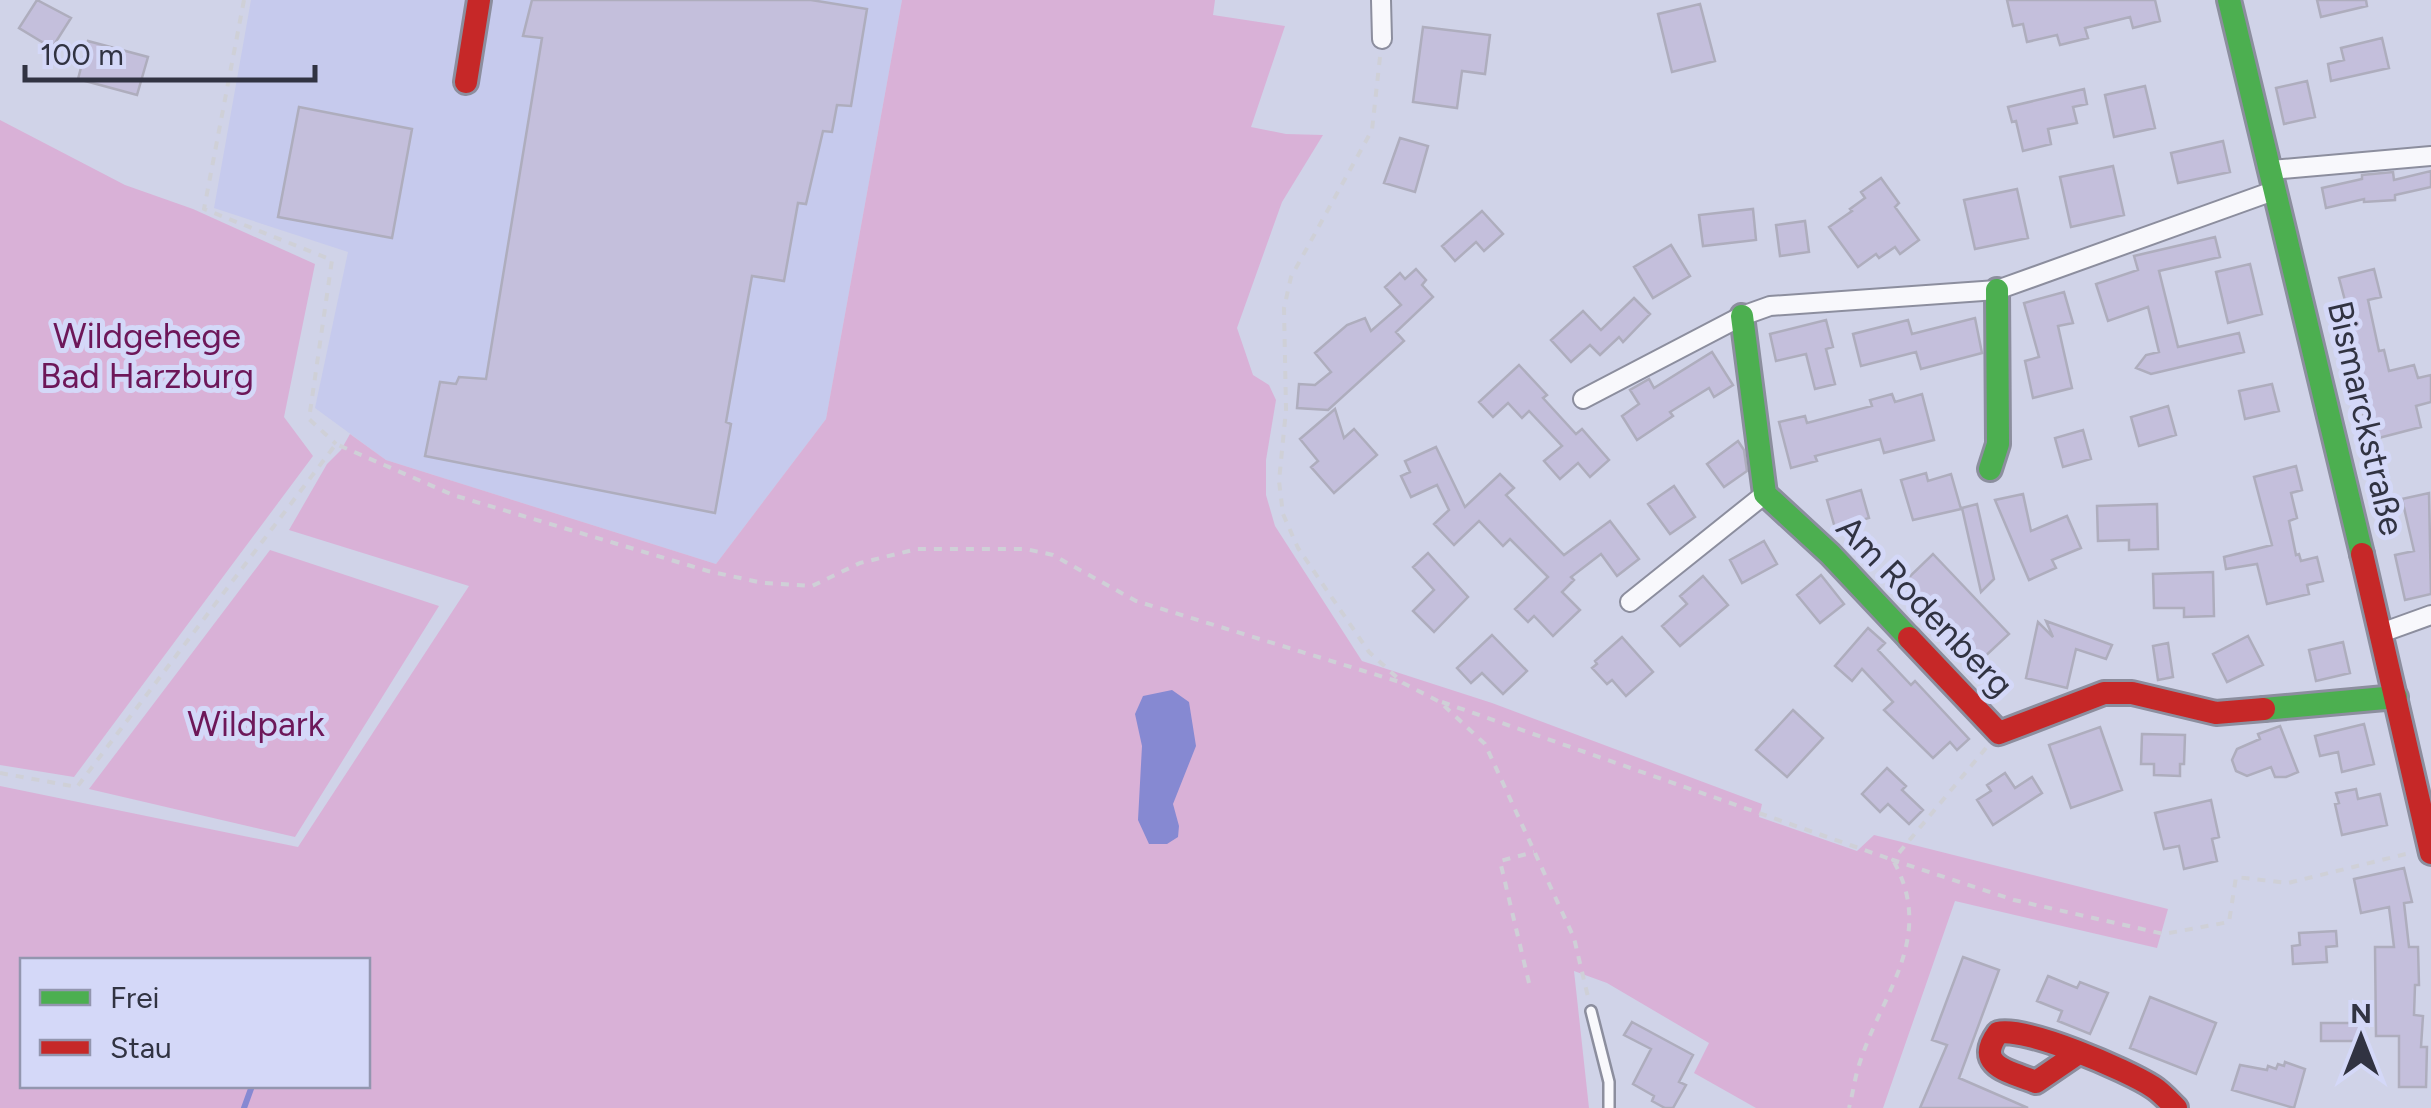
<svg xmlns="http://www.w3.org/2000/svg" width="2431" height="1108" viewBox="0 0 2431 1108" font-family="Figtree,sans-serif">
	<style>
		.built { fill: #c6caed }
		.green { fill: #d9b1d7; fill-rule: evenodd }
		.water { fill: #8689d2 }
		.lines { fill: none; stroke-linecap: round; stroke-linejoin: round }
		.stream { stroke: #8689d2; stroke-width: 6 }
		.building { fill: #c4bfdc; stroke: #aeadbd; stroke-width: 2.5 }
		.lane-casing { stroke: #8c8e9e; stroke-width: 14 }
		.street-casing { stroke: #8c8e9e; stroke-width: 22 }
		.fast-casing { stroke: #8c8e9e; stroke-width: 28 }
		.jam-casing { stroke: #8c8e9e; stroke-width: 28 }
		.path { stroke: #cfd0d7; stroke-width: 4; stroke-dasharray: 8 8; stroke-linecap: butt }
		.lane { stroke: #f8f8fc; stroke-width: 9 }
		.street { stroke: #f8f8fc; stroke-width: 18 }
		.fast { stroke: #4caf50; stroke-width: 22 }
		.jam { stroke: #c62828; stroke-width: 22 }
		.labels { text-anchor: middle; stroke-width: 10; stroke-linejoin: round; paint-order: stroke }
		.park-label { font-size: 35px; fill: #6d1759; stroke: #d4d8f8 }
		.street-label { font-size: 35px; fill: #313342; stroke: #d4d8f8 }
	</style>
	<rect width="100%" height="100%" fill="#d0d3e8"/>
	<path class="built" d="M251 0H902L826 419 716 564 386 460 315 408 348 252 214 208Z"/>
	<path class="green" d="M902 0H1215L1213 15 1285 26 1251 127 1286 134 1323 135 1282 202 1237 328 1253 375 1269 385 1276 400 1266 460V495L1275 526 1362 661 1492 703 1762 804 1759 817 1857 851 1874 835 2168 909 2157 948 1955 901 1883 1108H1756L1694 1073 1709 1043 1607 983 1574 971 1589 1108H0V786L298 847 469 586 289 530 327 464 341 450 350 434 386 460 716 564 826 419ZM22 960H368V1086H22Z
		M0 120 125 185 193 209 315 264 284 417 313 456 74 777 0 765Z
		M270 550 439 606 295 837 89 789Z"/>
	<path class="water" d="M1172 690 1189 702 1196 746 1173 804 1179 826 1178 837 1167 844H1149L1138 820 1142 746 1135 714 1143 696Z"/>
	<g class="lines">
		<path class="stream" d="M244 1108 252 1086"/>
	</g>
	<path class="building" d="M37 0 71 18 52 48 19 28Z
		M532 0H811L867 9 851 106 837 105 832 132 823 131 806 204 798 203 784 281 752 276 726 422 731 424 715 513 425 456 440 382 456 384 459 377 486 379 542 38 523 36Z
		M2007 0H2155L2160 21 2133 28 2130 17 2085 28 2088 38 2060 45 2057 35 2027 42 2023 24 2013 26Z
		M2317 0H2366L2367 6 2321 17Z
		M1700 4 1715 61 1672 72 1658 14Z
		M1423 27 1490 35 1485 74 1462 71 1457 108 1413 102Z
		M2382 38 2389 68 2331 81 2328 64 2344 60 2341 48Z
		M88 41 148 57 137 95 78 79Z
		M2307 81 2315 117 2284 124 2276 88Z
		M2145 86 2155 128 2114 137 2105 95Z
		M2084 89 2087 104 2073 107 2077 123 2048 129 2051 144 2023 151 2016 121 2012 122 2008 107Z
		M299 107 412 129 392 238 278 217Z
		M1400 138 1428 146 1415 192 1384 183Z
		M2223 141 2230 172 2178 183 2171 153Z
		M2113 166 2124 215 2071 227 2060 177Z
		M2431 171V187L2395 195V200L2364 202V199L2326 208 2322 188 2362 179V175L2393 172 2394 180Z
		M1881 178 1899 203 1895 207 1919 240 1900 254 1895 247 1879 258 1876 254 1858 267 1829 227 1852 211 1850 209 1865 198 1861 192Z
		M2017 189 2028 238 1975 249 1964 200Z
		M1753 209 1756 240 1703 246 1699 215Z
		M1482 211 1503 234 1484 251 1476 242 1455 261 1442 246Z
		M1805 221 1809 252 1780 256 1776 225Z
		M2215 237 2220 257 2159 271 2178 347 2239 333 2244 352 2151 374 2136 368 2146 355 2159 352 2148 307 2108 321 2096 284 2138 270 2134 256Z
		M1671 245 1690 276 1653 298 1634 267Z
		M2250 264 2262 314 2228 323 2216 272Z
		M1416 269 1426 280 1422 285 1433 297 1396 332 1404 341 1328 410 1297 408 1299 384 1315 385 1331 372 1315 353 1347 325 1365 318 1371 331 1401 305 1385 287 1400 273 1405 279Z
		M2374 269 2381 297 2368 300 2379 351 2384 350 2389 371 2414 365 2418 378 2431 375V402L2416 406 2421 427 2371 440 2347 359 2351 358 2345 328 2352 327 2339 278Z
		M2064 292 2073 323 2058 326 2072 388 2033 398 2025 361 2039 357 2024 303Z
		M1634 298 1650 314 1623 342 1619 337 1600 355 1590 345 1571 362 1551 340 1583 311 1601 330Z
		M1975 318 1982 353 1921 369 1916 352 1861 366 1853 334 1908 320 1912 334Z
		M1826 320 1833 347 1826 349 1835 384 1815 389 1806 354 1776 361 1770 334Z
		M1712 352 1733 385 1714 397 1709 388 1670 412 1673 416 1637 440 1622 416 1639 404 1630 390 1649 379 1654 388Z
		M1519 365 1547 395 1543 398 1576 434 1582 429 1609 460 1590 477 1578 463 1560 479 1544 461 1562 446 1529 411 1522 418 1508 403 1493 417 1479 402Z
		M2272 384 2279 411 2245 419 2239 391Z
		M1892 394 1895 402 1922 394 1934 440 1884 453 1880 439 1815 456 1817 461 1791 468 1779 422 1805 416 1807 423 1872 406 1870 400Z
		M2168 406 2176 435 2139 446 2131 417Z
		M1335 409 1344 438 1354 429 1377 455 1334 493 1311 467 1318 461 1300 439Z
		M2083 430 2091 459 2063 467 2055 438Z
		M1738 441 1744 450 1747 471 1724 487 1707 464Z
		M1436 447 1465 507 1500 474 1514 488 1506 495 1564 555 1610 521 1639 559 1617 576 1601 554 1571 577 1574 580 1562 592 1580 610 1553 636 1534 616 1528 622 1515 609 1548 577 1510 539 1503 546 1479 521 1454 545 1434 524 1449 510 1437 485 1411 497 1401 476 1410 472 1405 461Z
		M2296 466 2302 490 2291 493 2297 518 2289 521 2296 555 2299 554 2301 561 2317 557 2323 581 2307 585 2309 594 2267 604 2257 564 2226 569 2224 557 2272 545 2254 477Z
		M1926 473 1928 481 1951 474 1961 509 1913 520 1901 480Z
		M1674 486 1695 517 1670 534 1648 504Z
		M1861 490 1869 518 1835 528 1827 500Z
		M2429 493 2431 594 2405 600 2395 555 2414 551 2402 499Z
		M2023 494 2031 531 2067 516 2081 548 2052 560 2056 568 2029 580 1995 500Z
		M1977 504 1994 579 1981 592 1962 508Z
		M2157 504 2158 549 2129 550V540L2098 541 2097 506Z
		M1764 541 1777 564 1742 583 1730 560Z
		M1428 553 1468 597 1434 632 1413 611 1434 590 1413 567Z
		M1933 554 2009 634 1979 662 1904 582Z
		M2213 572 2214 616 2184 617V608H2154L2153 574Z
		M1821 575 1844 604 1820 623 1797 595Z
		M1703 576 1728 605 1680 646 1662 626 1687 604 1680 596Z
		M2046 621 2112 645 2106 659 2076 649 2067 688 2026 678 2038 622 2053 637Z
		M1868 628 1885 643 1878 650 1911 685 1915 681 1969 739 1957 750 1950 742 1933 758 1884 710 1893 702 1862 669 1852 681 1835 666Z
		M1492 635 1527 671 1503 694 1482 673 1471 683 1457 668Z
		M2248 636 2263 665 2227 682 2213 654Z
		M1622 637 1653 672 1626 696 1612 680 1607 684 1592 668 1597 664 1595 661Z
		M2343 642 2350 673 2316 681 2309 650Z
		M2168 643 2173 677 2158 680 2153 646Z
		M1793 710 1823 738 1787 777 1756 750Z
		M2364 724 2374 764 2342 772 2338 752 2320 756 2315 736Z
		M2280 726 2298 772 2286 777H2275L2271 767 2247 776 2236 771 2232 760 2237 749 2260 739 2258 734Z
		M2100 727 2122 790 2071 808 2049 745Z
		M2142 734 2185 735 2184 764H2180V776L2154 775V764H2141Z
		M1887 768 1906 786 1902 790 1923 810 1909 824 1888 804 1880 812 1862 794Z
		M2005 773 2015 788 2032 777 2042 793 1993 825 1977 800 1991 791 1987 785Z
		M2356 789 2358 799 2380 794 2387 825 2342 835 2335 804 2339 803 2336 793Z
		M2211 800 2219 837 2212 839 2217 861 2184 869 2179 846 2164 849 2155 813Z
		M2404 868 2412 902 2404 903 2409 947H2418L2419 985H2415L2414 1015 2423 1016 2421 1047H2427L2426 1087H2399V1036H2376L2375 947H2394L2389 907 2361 913 2354 879Z
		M2336 931 2337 946 2326 947 2327 962 2293 964 2292 946 2300 945 2299 933Z
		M1963 957 1999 970 1959 1078 2028 1108H1920L1947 1045 1932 1040Z
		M2048 976 2077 988 2080 982 2108 993 2090 1034 2058 1021 2062 1011 2037 1001Z
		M2150 997 2216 1023 2196 1074 2130 1048Z
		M1632 1022 1693 1055 1679 1082 1686 1085 1673 1108H1665L1652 1101 1654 1096 1633 1084 1651 1049 1624 1035Z
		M2321 1023H2359V1041H2321Z
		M2285 1062 2305 1069 2294 1108 2232 1090 2240 1065 2267 1070 2268 1066 2276 1069 2278 1064 2284 1066Z"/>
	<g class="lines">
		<g class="lane-casing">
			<path id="lane" d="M1591 1011 1609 1082V1108"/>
		</g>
		<g class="street-casing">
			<path id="street" d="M1381 0 1382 39
				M2271 170 2431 156
				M1583 399 1742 316 1770 306 1997 290 2276 190
				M1630 602 1765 494
				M2381 633 2431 615"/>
		</g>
		<g class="fast-casing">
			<path id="fast" d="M2229 0 2362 554
				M1742 316 1765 494 1830 554 1909 638
				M1990 469 1998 444 1997 290
				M2264 709 2396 697"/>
		</g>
		<g class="jam-casing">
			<path id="jam" d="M466 82 479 0
				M2362 554 2431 853
				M1909 638 1999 733 2104 693H2132L2216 713 2264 709
				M2077 1054 2036 1082C2012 1072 1973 1067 1998 1033 2025 1026 2127 1070 2153 1087 2161 1092 2169 1101 2176 1108"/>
		</g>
		<path class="path" d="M244 0 204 209 332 260 309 419 336 444
			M1380 57 1372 130 1291 277 1284 308 1286 410 1279 481 1283 514 1298 548 1369 652 1403 683 1440 702 1485 744 1574 938 1588 997
			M1442 702 1893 860C1936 937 1883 991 1860 1062 1855 1076 1853 1093 1849 1108
			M1986 748 1893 860 2014 900 2164 934 2229 922 2236 877 2288 883 2410 853
			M0 773 77 787 336 444 453 495 708 571 763 583 812 586 860 563 917 549H1026L1053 555 1136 601 1403 683
			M1529 983 1500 861 1534 852"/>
		<use href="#lane" class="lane"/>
		<use href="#street" class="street"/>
		<use href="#fast" class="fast"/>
		<use href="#jam" class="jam"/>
	</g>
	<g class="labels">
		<g class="park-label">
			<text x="147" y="348">Wildgehege<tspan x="147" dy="40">Bad Harzburg</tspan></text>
			<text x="256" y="736">Wildpark</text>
		</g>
		<g class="street-label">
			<text transform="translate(2366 418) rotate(77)" y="12">Bismarckstraße</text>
			<text transform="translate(1925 606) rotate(46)" y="12">Am Rodenberg</text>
		</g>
	</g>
	<rect x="20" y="958" width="350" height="130" fill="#d4d8f8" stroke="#9396af" stroke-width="2.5"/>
	<rect x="40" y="990" width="50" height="15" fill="#4caf50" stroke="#9396af" stroke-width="2.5"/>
	<text x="110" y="1008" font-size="30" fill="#313342">Frei</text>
	<rect x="40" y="1040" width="50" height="15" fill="#c62828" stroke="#9396af" stroke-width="2.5"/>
	<text x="110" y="1058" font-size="30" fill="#313342">Stau</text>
	<g transform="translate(2361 1038)" stroke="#d4d8f8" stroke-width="8" paint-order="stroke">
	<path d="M0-8L18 38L0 25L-18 38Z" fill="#313342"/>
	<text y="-15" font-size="28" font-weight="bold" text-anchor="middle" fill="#313342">N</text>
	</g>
	<path d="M25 65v15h290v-15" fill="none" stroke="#313342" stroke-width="5"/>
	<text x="40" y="65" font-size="30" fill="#313342" stroke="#d4d8f8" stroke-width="8" paint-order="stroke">100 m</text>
</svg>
